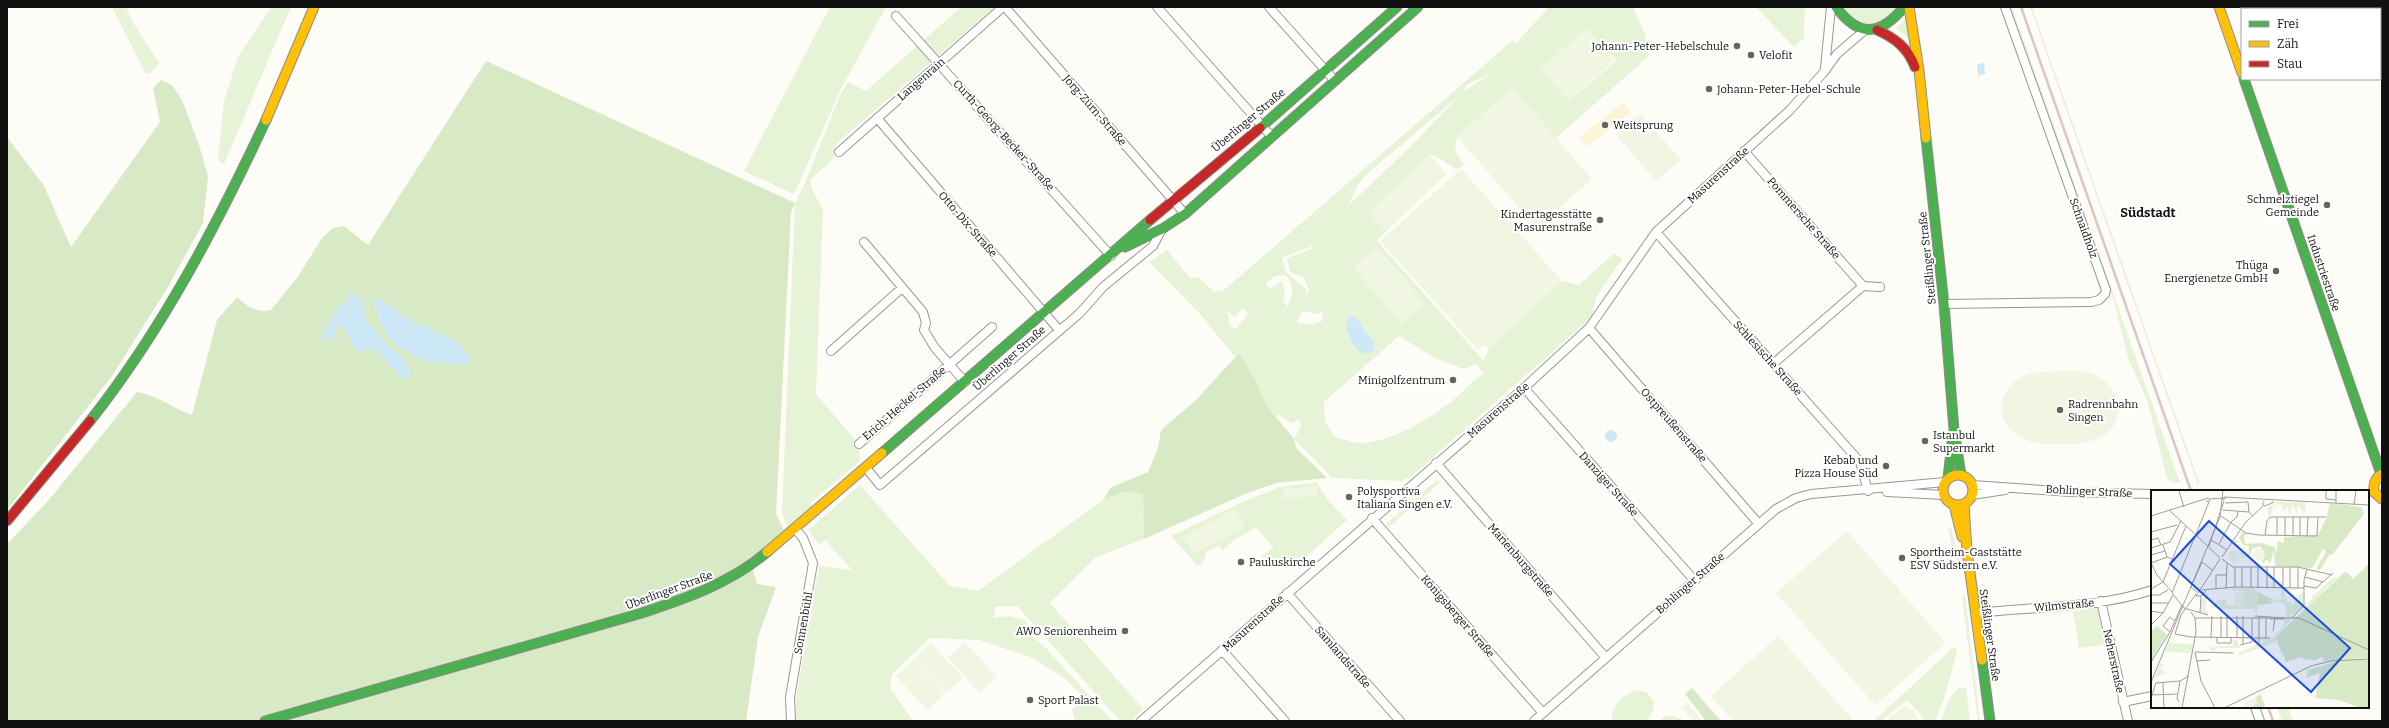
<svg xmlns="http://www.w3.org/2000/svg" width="2389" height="728" viewBox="0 0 2389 728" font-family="Bitter,serif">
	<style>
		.green { fill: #e7f3d7; fill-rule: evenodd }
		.forest { fill: #d8eac5; fill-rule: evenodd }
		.sand { fill: #fcf4d9 }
		.pitch { fill: #f0f6e1 }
		.water { fill: #cde8f7 }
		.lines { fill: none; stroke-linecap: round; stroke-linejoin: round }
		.street-casing { stroke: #979795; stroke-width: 10 }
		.fast-casing { stroke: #8e8d8b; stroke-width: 11 }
		.slow-casing { stroke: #8e8d8b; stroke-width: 11 }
		.jam-casing { stroke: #8e8d8b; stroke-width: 11 }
		.street { stroke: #fffffe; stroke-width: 8 }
		.fast { stroke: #4caf50; stroke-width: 9 }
		.slow { stroke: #ffc107; stroke-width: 9 }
		.jam { stroke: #c62828; stroke-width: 9 }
		.rail { stroke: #d9c6c7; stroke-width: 2.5 }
		.poi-dot { fill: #646362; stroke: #fff; stroke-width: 1.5 }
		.labels { text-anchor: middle; stroke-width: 4; stroke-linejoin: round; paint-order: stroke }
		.poi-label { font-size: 11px; fill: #111; stroke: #fff; text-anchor: start }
		.street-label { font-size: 11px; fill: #111; stroke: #fff }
		.quarter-label { font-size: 13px; font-weight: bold; fill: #111; stroke: #fff }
		.inset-road { fill: none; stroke: #9f9e9b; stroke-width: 1 }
		.view { fill: #1d4ed8; fill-opacity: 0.15; stroke: #1d4ed8; stroke-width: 2 }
		.inset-edge { fill: none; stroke: #111; stroke-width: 2 }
	</style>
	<rect width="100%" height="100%" fill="#fdfcf7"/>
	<path class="green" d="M112 7H126L132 21 159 63 152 72 146 74Z
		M271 7H291L224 164 218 159 224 101 238 57Z
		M830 7H886L842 87 794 194 744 171Z
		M961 7H995L836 144 833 159 810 180 812 190 823 209 816 394 859 444 860 461 810 503 814 508 788 529 782 513 795 203 804 185 841 93 848 82 866 91Z
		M1549 7H1633L1645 34 1649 56 1556 138 1512 88 1457 137 1455 150 1464 165 1456 169 1437 157 1430 155 1369 212 1386 231 1377 241 1484 361 1488 349 1562 281 1579 285 1613 254 1623 258 1596 297 1592 317 1414 474 1402 481 1331 478C1321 463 1306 453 1294 439L1301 426 1300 420 1292 423 1279 415 1274 416 1267 406 1254 377 1239 353 1234 356 1202 316 1149 262 1167 250 1190 278 1198 277 1214 292 1224 290 1513 40 1515 44ZM1586 29 1616 61 1569 101 1541 69ZM1490 74 1465 91H1464L1466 85ZM1460 95 1408 149 1348 206 1358 185 1367 174ZM1312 246 1311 249 1287 258 1290 272 1304 278 1309 290 1306 296V289L1286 272 1282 258ZM1285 275C1298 288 1291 302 1282 315L1287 304 1283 302 1285 291 1282 281 1269 289 1266 283 1275 276ZM1243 308 1248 314 1237 328H1233L1229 323 1228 311 1234 317ZM1303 311 1315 314 1323 312 1322 321 1310 325 1297 322ZM1359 322 1370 335 1355 348 1347 332ZM1399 336 1435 358 1463 369 1476 364 1484 374C1473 379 1467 388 1458 396 1432 418 1399 438 1365 443 1356 444 1343 439 1335 437L1325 421 1324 402Z
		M1756 7H1805L1804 38 1794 47Z
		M1839 7H1896C1872 36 1863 27 1839 7Z
		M2010 7H2012L2180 483 2171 482 2167 478 2147 400 2128 358 2115 305Z
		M2030 7H2032L2200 485H2198Z
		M1908 15 1910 40 1896 29Z
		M1437 480 1441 482 1389 527 1386 524Z
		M1317 482 1327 499 1347 520 1298 564 1261 557 1273 547 1256 528 1234 540 1223 550 1219 546 1206 552 1204 560 1198 566 1171 536 1247 500 1280 487Z
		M860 485 950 586 978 591 1104 499 1125 492 1143 494 1144 539 1096 557 1050 603 1143 709 1131 721H1120L1017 606 995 607 994 618 1008 616 1025 620 1031 630 1030 634 1048 650 1112 721H1075L1072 709 1086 700 1063 677 1030 657 979 640 930 638 892 674 890 688 913 721H796V699L819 566 852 570 825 540 819 545 808 530Z
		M1951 527 1958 558 1955 560 1948 528Z
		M1965 596 1980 721H1978L1962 597Z
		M2100 607 2108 644 2079 648 2073 612Z
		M1955 646 1957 651 1946 693 1935 721H1921L1924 718 1907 700 1881 721H1874Z
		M1962 687 1966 688 1970 721H1941C1945 710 1950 691 1962 687Z
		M1635 690 1647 692 1654 702 1653 711 1648 720 1614 721 1611 717C1614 704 1622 696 1635 690Z
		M2277 707H2288L2293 721H2282Z
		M1665 716H1673L1686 721H1660Z"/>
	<path class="forest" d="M486 61 795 203 791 212 776 514 784 530 750 559 757 584 776 587 758 637 746 721H7V544L48 501 137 392C157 395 173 408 192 415L217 320 237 297C248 307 256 313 271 310L297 278 322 238 333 228 344 226 368 245ZM354 293C367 306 359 310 366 321 374 336 391 349 404 359L403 379 373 348 358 352 335 312ZM387 304 414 323 375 311Z
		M161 80 172 85 182 100 199 145 208 176 203 223 168 287 112 376 7 510V137L44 186 71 247 160 122 153 88Z
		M1239 353 1254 377 1267 406 1294 439 1296 448 1327 478 1276 483 1245 494 1144 539 1143 494 1125 492 1104 499 1110 488 1148 472 1158 448 1161 430 1195 401Z
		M1692 688 1721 721H1706L1685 694Z"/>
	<path class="sand" d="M1623 102 1631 112 1587 147 1579 138Z"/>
	<path class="pitch" d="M1586 29 1614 61 1569 101 1541 69Z
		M1512 88 1592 179 1537 228 1457 137Z
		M1640 113 1681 160 1656 181 1616 135Z
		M1430 155 1447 174 1386 231 1368 212Z
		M1461 169 1562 281 1488 349 1484 345 1478 350 1380 241Z
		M1377 246 1425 304 1401 324 1353 267Z
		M2078 371C2121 374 2135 425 2094 440 2080 445 2067 444 2052 444 2034 444 2018 441 2007 425 2001 418 2000 408 2003 399 2014 366 2050 372 2078 371Z
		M1317 486 1318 496 1283 499V489Z
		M1235 509 1245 528 1193 554 1184 536Z
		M1847 531 1946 643 1875 705 1776 593Z
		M1778 636 1854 721H1733L1711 696Z
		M965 642 997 677 979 693 948 658Z
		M931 643 963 678 946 693 914 659Z
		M914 660 945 694 928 710 896 676Z
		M1687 703 1703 721H1693L1681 707Z
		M1905 705 1910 710 1913 709 1918 719 1886 721Z"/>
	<path class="water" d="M1984 63 1985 74 1978 76 1977 64Z
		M354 293 362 302 366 321 390 347 404 359 412 375 403 379 373 348 358 352 340 323 333 339 320 338 335 312Z
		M378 298 414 323 428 327 459 344 470 358 466 365C421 366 379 347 374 299Z
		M1350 316 1356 317C1363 330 1374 336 1375 350L1364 354C1352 348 1347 334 1346 322Z
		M1605 436a6 6 0 1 1 12 0a6 6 0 1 1-12 0Z"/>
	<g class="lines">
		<g class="street-casing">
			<path id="street" d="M1005 7 1185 214
				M1157 7 1272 137
				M1269 7 1335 81
				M896 16 1111 256
				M1825 68 1831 7
				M877 118 1059 330
				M1744 151 1863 286 1773 364
				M839 152 1003 7
				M1656 232 1860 462 1868 491
				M864 242 923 312 926 323 924 330 935 348 965 382
				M1863 286 1880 287
				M1944 304 2091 302 2099 300 2105 294 2106 290 2005 7
				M1589 328 1758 523
				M831 351 902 288
				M1524 388 1694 580
				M859 444 992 327
				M1436 463 1606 658
				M866 468 880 485 1080 313 1103 287 1153 246 1162 229
				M1972 485 2071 492 2152 494
				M1887 492 1944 495
				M1972 495 2005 490
				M1372 518 1543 713
				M1287 593 1400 721
				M2101 601 2128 721
				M1975 613C2031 607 2100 608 2152 590
				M1222 650 1285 721
				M2123 702 2152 696
				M2255 707 2260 721
				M791 721 790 697 813 563 803 538 795 529
				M1141 721 1524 388 1589 328 1656 232 1790 110 1824 72 1837 54 1865 30
				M1534 721 1776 509 1796 498 1811 494 1945 482"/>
		</g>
		<g class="fast-casing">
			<path id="fast" d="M1836 7C1859 38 1880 36 1904 7
				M2244 79 2381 474
				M1260 128 1397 7
				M1926 138 1944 304 1954 430 1961 475
				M1125 247 1162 229 1185 214 1418 7
				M90 421C162 330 217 225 266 120
				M882 453 1150 220
				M1948 478 1952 442
				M1982 660 1990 721
				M265 721 642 613C687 598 731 583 767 552"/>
		</g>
		<g class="slow-casing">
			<path id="slow" d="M1909 7 1919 70 1926 138
				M2219 7 2242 73
				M266 120 314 7
				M2382 474C2375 478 2373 484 2374 492L2382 499
				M1943 490a15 15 0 1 1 30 0a15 15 0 1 1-30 0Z
				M1964 504 1967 551 1982 660
				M1954 505 1962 537
				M767 552 882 453"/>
		</g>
		<g class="jam-casing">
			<path id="jam" d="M1877 30C1895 38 1908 48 1915 67
				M1150 220 1260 128
				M7 521 90 421"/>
		</g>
		<use href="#street" class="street"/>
		<use href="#fast" class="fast"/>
		<use href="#slow" class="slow"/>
		<use href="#jam" class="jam"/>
		<path class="rail" d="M2021 7 2191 491
			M2268 707 2273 721"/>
	</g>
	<g class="poi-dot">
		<circle cx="1737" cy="46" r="4"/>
		<circle cx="1751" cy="55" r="4"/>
		<circle cx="1709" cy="89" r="4"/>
		<circle cx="1605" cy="125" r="4"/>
		<circle cx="2327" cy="205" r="4"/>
		<circle cx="1600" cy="220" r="4"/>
		<circle cx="2276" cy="271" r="4"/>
		<circle cx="1453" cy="380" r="4"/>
		<circle cx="2060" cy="410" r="4"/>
		<circle cx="1925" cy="441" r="4"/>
		<circle cx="1886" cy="466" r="4"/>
		<circle cx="1349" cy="497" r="4"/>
		<circle cx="1902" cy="558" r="4"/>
		<circle cx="1241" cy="562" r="4"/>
		<circle cx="1125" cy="631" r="4"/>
		<circle cx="1030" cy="700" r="4"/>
	</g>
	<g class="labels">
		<g class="poi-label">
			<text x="1729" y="50" text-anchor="end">Johann-Peter-Hebelschule</text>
			<text x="1759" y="59">Velofit</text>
			<text x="1717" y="93">Johann-Peter-Hebel-Schule</text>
			<text x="1613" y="129">Weitsprung</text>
			<text x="2319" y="203" text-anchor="end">Schmelztiegel<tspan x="2319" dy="13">Gemeinde</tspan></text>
			<text x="1592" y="218" text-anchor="end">Kindertagesstätte<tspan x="1592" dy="13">Masurenstraße</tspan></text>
			<text x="2268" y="269" text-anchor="end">Thüga<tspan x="2268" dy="13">Energienetze GmbH</tspan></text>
			<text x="1445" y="384" text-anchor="end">Minigolfzentrum</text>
			<text x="2068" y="408">Radrennbahn<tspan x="2068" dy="13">Singen</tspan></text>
			<text x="1933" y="439">Istanbul<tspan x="1933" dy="13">Supermarkt</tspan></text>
			<text x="1878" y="464" text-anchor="end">Kebab und<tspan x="1878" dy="13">Pizza House Süd</tspan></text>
			<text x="1357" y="495">Polysportiva<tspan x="1357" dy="13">Italiana Singen e.V.</tspan></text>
			<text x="1910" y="556">Sportheim-Gaststätte<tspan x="1910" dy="13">ESV Südstern e.V.</tspan></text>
			<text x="1249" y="566">Pauluskirche</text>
			<text x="1117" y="635" text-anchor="end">AWO Seniorenheim</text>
			<text x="1038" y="704">Sport Palast</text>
		</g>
		<g class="street-label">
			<text transform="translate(921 79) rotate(-41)" y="4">Langenrain</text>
			<text transform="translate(1095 110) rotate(49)" y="4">Jörg-Zürn-Straße</text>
			<text transform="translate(1248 120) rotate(-40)" y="4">Überlinger Straße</text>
			<text transform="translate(1004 135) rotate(48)" y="4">Curth-Georg-Becker-Straße</text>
			<text transform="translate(1718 175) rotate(-42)" y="4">Masurenstraße</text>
			<text transform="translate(1804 218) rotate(49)" y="4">Pommersche Straße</text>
			<text transform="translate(968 224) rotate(49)" y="4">Otto-Dix-Straße</text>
			<text transform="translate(2084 228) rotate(70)" y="4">Schnaidholz</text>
			<text transform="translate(1927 258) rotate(-96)" y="4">Steißlinger Straße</text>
			<text transform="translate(2324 273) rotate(71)" y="4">Industriestraße</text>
			<text transform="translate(1009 358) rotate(-41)" y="4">Überlinger Straße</text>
			<text transform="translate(1768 358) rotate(48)" y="4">Schlesische Straße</text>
			<text transform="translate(904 403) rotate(-41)" y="4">Erich-Heckel-Straße</text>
			<text transform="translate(1498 410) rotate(-41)" y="4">Masurenstraße</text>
			<text transform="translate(1674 425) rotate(49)" y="4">Ostpreußenstraße</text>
			<text transform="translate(1609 484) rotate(48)" y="4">Danziger Straße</text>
			<text transform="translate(2089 491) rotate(3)" y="4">Bohlinger Straße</text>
			<text transform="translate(1521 560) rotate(49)" y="4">Marienburgstraße</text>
			<text transform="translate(1690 583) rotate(-41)" y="4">Bohlinger Straße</text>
			<text transform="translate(669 590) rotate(-20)" y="4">Überlinger Straße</text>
			<text transform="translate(2064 605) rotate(-5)" y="4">Wilmstraße</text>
			<text transform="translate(1458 616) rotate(49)" y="4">Königsberger Straße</text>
			<text transform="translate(803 623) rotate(-80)" y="4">Sonnenbühl</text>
			<text transform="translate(1253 623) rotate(-42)" y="4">Masurenstraße</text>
			<text transform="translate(1990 635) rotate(82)" y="4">Steißlinger Straße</text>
			<text transform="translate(1343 657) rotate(49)" y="4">Samlandstraße</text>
			<text transform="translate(2114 661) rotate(78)" y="4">Neherstraße</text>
		</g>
		<g class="quarter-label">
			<text x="2148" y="217">Südstadt</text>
		</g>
	</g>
	<g transform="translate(2151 490)">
		<rect width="218" height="218" fill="#fdfcf7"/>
		<path d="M127 12 155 13 153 26 149 16H146V25L143 16 141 15 139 25 136 16 133 20 131 19V14L122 15 120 25H117V17ZM183 87 185 89 157 116 154 113H158V109L161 110 162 106ZM83 98H103L107 102 106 125 103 119H67L57 115H64L66 110H75V115L90 116 92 101 78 100ZM130 98 152 99 136 100 133 102 136 111 143 114 145 107 152 102V116L142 124 140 123 141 127H135L134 114 119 111 121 109 130 110ZM57 103 54 119 58 124H54L50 121V111ZM134 128H142L124 147 125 152 89 165 88 163 114 151 92 148H122L133 135ZM91 149 86 150 89 158H65V161H59V156L64 158V156H80L83 154 81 150ZM18 152 42 155 41 163 14 162 10 170ZM9 174H14L10 178 16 185 12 184 3 189Z" fill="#e7f3d7"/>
		<path d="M179 13 210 17 213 24 181 65 179 64 169 80 165 79 175 62 172 59 161 78 124 76 123 60 119 74 116 69 112 74 111 71 114 66 109 56 101 59 97 70 98 56 92 55 88 48 86 50 88 52 83 54 92 42 97 45H93L94 54 109 53 124 57 125 65 127 51 133 53V47L167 45 175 29ZM218 74V168L173 171 171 167 162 171 161 169 153 170 151 167 135 172 124 147 195 81 202 89ZM107 102 121 109 119 111 122 113 106 115ZM6 136 16 145 0 171V141ZM190 170H218V218H209L188 210 164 208 169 183 155 188 157 180ZM109 204 114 215 110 218H92Z" fill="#d8eac5"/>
		<path d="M88 63a5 5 0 1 1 10 0a5 5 0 1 1-10 0ZM102.5 64a5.5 5.5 0 1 1 11 0a5.5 5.5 0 1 1-11 0ZM77.5 66a5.5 5.5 0 1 1 11 0a5.5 5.5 0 1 1-11 0ZM83 101 91 102 94 114 84 116ZM105 207 106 214 101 217H92L94 212Z" fill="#f0f6e1"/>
		<path class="inset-road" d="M175 0V9L185 10M28 1 33 17M75 8 71 10 73 7 218 15M59 9 72 8M113 11 111 14 114 16 123 12M74 13 97 12 98 22M185 13V0M203 15 205 0M72 20 98 22 102 26M19 21 44 44M0 26 57 8 59 10 57 12 55 10M70 26 95 43 108 45 166 46 167 27M0 42 26 35M45 44 58 12M114 45 116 31 119 27H175M126 45V27M134 45V27M142 45V27M149 45V27M156 45 157 27M44 46 21 103 33 118 57 125M46 46 69 68M0 50 7 48 10 55M60 50 76 60M19 52 30 31M68 54 80 32 86 27 87 21M12 55 16 67 21 69M58 56 73 11M0 58 19 52M0 65 14 61M71 67 94 33 112 16M71 69 82 77H147L181 85M0 73 6 85 21 102M0 73 16 67M154 87 172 92M153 96 165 98 182 83M84 97V77M91 97V77M100 97V77M107 98V77M116 98V77M123 98V77M132 98V77M139 98V77M147 98V77M0 99 12 92 35 36M65 99V85H75M75 99 76 73M51 100 84 97 153 98M55 101 50 106H45L69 69M46 102 40 97 51 72 61 80M45 104 30 125 24 144 40 147 119 148M0 105H8L17 100M0 113H17M0 121 12 123M49 123 50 106M104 126 134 128M44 128H148L218 160M141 128 153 115V90L156 79M119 129H133M0 135 12 123 22 105M122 141 124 127M19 142 12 136 19 127 24 131M60 147 61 126M66 147V153H80V147M70 147V126M76 147V126M86 147V126M115 148V127M108 153V127M92 154V126M89 155 101 152V128M45 171 59 170M0 172 19 142 31 115M0 192 69 27 72 0M12 192 13 218M1 205 5 193 29 191M1 205 26 204M28 212 26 209 29 191 38 186M31 218 45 142 44 128 40 122M64 218 50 191 44 162 82 163M73 218 160 176 180 171 218 169"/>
		<path class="view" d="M58 31 199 158 160 202 19 74Z"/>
		<rect width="218" height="218" class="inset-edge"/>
	</g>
	<rect width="2389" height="728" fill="none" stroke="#111111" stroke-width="16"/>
	<rect x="2241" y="8" width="140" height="72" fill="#ffffff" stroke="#a0a0a0"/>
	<rect x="2249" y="21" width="20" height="6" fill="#4caf50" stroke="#a0a0a0"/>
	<text x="2277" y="28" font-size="12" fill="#111111">Frei</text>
	<rect x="2249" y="41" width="20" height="6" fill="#ffc107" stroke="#a0a0a0"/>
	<text x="2277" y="48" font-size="12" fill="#111111">Zäh</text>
	<rect x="2249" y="61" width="20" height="6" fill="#c62828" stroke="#a0a0a0"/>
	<text x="2277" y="68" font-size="12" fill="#111111">Stau</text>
</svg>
